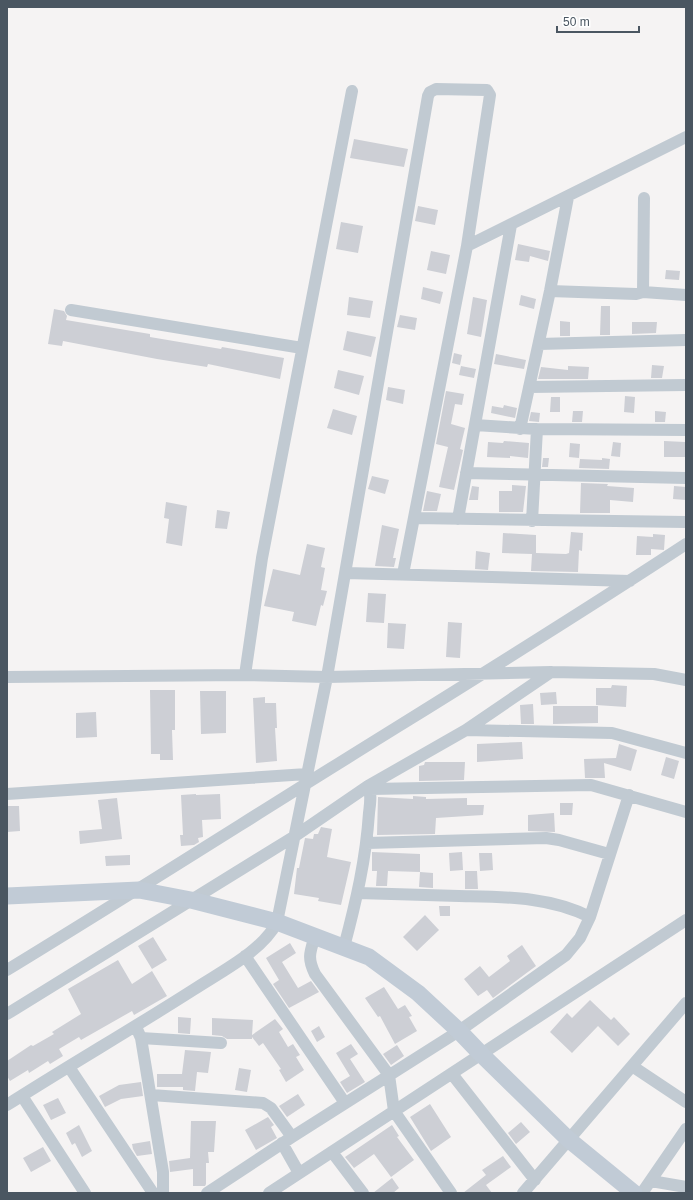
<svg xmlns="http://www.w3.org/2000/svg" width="693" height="1200" viewBox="0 0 693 1200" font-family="Helvetica,sans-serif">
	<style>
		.building { fill: #cdcfd5 }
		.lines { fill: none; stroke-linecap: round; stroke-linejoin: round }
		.street { stroke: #c1cad2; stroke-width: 12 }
		.secondary { stroke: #c1cbd6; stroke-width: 17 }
	</style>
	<rect width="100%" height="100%" fill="#f5f3f3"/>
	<path class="building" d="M354 139 408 149 404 167 350 158Z
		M418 206 438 210 435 225 415 221Z
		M341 222 363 226 358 253 336 249Z
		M518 244 550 251 548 261 530 256 529 262 515 260Z
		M431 251 450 255 446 274 427 270Z
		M666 270 680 271 679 280 665 279Z
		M423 287 443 292 440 304 421 299Z
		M521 295 536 299 534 309 519 305Z
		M349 297 373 301 370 318 347 315Z
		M473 297 487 300 481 337 467 334Z
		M601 306H610V335H600Z
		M54 309 64 311 67 316 66 320 150 334V337L221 349 222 347 284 358 280 379 208 364 207 367 157 359 63 341 62 346 48 344Z
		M400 315 417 318 415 330 397 327Z
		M560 321 570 322V336H560Z
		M632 322H657L656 333 632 334Z
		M347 331 376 337 371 357 343 350Z
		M454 353 462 355 460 365 452 363Z
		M496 354 526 360 524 369 494 364Z
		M652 365 664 366 662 378H651Z
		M461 366 476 369 474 378 459 375Z
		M568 366 589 367 588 379H538L541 367 568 370Z
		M338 370 364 376 359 395 334 388Z
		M388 387 405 390 403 404 386 400Z
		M446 391 464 394 462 405 455 404 451 424 465 428 460 449 463 450 454 490 439 487 448 447 436 444Z
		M625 396 635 397 634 413 624 412Z
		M551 397H560V412H550Z
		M504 405 517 408 515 418 491 413 492 406 503 408Z
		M333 409 357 416 352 435 327 428Z
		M573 411H583L582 422H572Z
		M655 411 666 412 665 422H655Z
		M531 412 540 413 539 422 529 421Z
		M504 441 529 443 528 458 510 456V458L487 457 488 442 503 443Z
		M664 441 685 442V457H664Z
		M613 442 621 443 620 457 611 456Z
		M570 443 580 444 579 458 569 457Z
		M543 458H549L548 467H542Z
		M602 458 610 459 609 469 579 468 580 459 602 460Z
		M372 476 389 480 385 494 368 489Z
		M581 483 608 484 607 486 634 488 633 502 610 500V513H580Z
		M512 485 526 486 523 512H499V491H512Z
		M472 486 479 487 478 500H469Z
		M674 486 686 487V500L673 499Z
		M427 491 441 494 437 511H423Z
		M166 502 187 506 182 546 166 543 169 519 164 518Z
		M217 510 230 512 227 529 215 528Z
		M382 525 399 529 393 558H396L394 567 375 566Z
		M571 532 583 533 582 551 579 550 578 572 531 571 532 554 502 553 503 533 536 535V553L566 554 569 553Z
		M653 534 665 535 664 550 651 549V555H636L637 536 653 537Z
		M307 544 325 548 321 567 325 568 321 590 327 591 323 606 321 605 316 626 292 621 294 612 264 606 273 569 300 575Z
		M476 551 490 553 488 570 475 569Z
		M368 593 386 594 384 623 366 622Z
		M448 622 462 623 460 658 446 657Z
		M388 623 406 624 404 649 387 648Z
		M612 685 627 686 626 707 596 705V688H611Z
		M150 690H175V730H172L173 760H160V754H151Z
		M200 691H226V733L201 734Z
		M556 692 557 704 541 705 540 693Z
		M265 697V703H276L277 728H275L277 761 256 763 253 698Z
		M533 704 534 724H521L520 705Z
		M553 706H598V723L553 724Z
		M96 712 97 737 76 738V713Z
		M522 742 523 759 477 762V744Z
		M619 744 637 750 631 771 604 763 605 778H585L584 759 616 758Z
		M666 757 679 761 674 779 661 775Z
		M425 762H465L464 780 419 781V766L424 765Z
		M196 794V795L220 794 221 819 202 820 203 837 198 838 199 842 194 845 181 846 180 835H183L181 795Z
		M413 796 426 797V799L467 798V805H484L483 815 436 818 435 834 377 835 378 797 413 799Z
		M117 798 122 839 80 844 79 831 102 829 98 800Z
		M560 803H573L572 815H560Z
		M7 806H19L20 831 7 832Z
		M554 813 555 832 528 831V815Z
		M321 827 332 829 327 857 351 862 341 905 318 901 319 898 294 894 297 868H299L305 838 313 839 314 834H318Z
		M372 852 420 854V872L388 871 387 886H376L377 871H372Z
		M462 852 463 870 450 871 449 853Z
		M479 853H492L493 870 480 871Z
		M130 855V865L106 866 105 856Z
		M465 871H477L478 889H465Z
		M420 872 433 873V888L419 887Z
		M439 906H450V916H440Z
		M425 915 439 930 417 951 403 937Z
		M153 937 167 960 152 969 138 946Z
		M290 943 296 953 282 962 298 988 311 981 319 992 289 1008 273 984 279 980 266 958Z
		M522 945 536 966 493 998 487 990 478 996 464 979 480 966 489 977 510 961 507 956Z
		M118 960 132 984 152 971 167 996 134 1015 132 1011 81 1040 79 1037 59 1049 63 1056 50 1064 48 1061 29 1073 28 1070 10 1081 7 1076V1061L31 1045 33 1046 54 1034 52 1032 81 1014 68 989Z
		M384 987 398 1009 405 1005 412 1016 409 1017 417 1031 395 1044 380 1016 378 1017 365 998Z
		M590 1000 611 1020 614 1017 630 1034 618 1046 598 1026 572 1053 550 1032 567 1013 572 1018Z
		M178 1017 191 1018 190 1034 178 1033Z
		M212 1018 253 1020 252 1035 275 1019 283 1029 279 1032 288 1047 293 1044 300 1055 296 1057 304 1070 286 1082 279 1070 281 1069 263 1043 259 1046 252 1037V1039H227L222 1036 212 1035Z
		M319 1026 325 1037 317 1042 311 1031Z
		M351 1044 358 1054 350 1059 365 1082 347 1093 340 1082 350 1076 336 1053Z
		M397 1045 404 1056 391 1065 383 1054Z
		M185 1050 211 1052 208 1073 197 1072 195 1091 183 1090V1087H157V1074H182Z
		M239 1068 251 1070 247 1092 235 1090Z
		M141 1082 143 1096 121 1099 105 1107 99 1096 119 1085Z
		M298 1094 305 1105 287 1117 279 1106Z
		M58 1098 66 1113 51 1120 43 1105Z
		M430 1104 451 1137 431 1151 410 1117Z
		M268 1117 274 1125 271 1127 277 1138 256 1150 245 1130Z
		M191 1121H216L214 1152H208L209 1163H206V1184L205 1186H193V1169L170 1172 169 1161 190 1158Z
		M521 1122 530 1132 516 1144 508 1133Z
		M79 1125 92 1151 82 1157 75 1143 72 1145 66 1133Z
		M392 1125 399 1136 397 1137 414 1160 391 1177 374 1154 354 1168 345 1157Z
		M150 1141 152 1154 137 1156 133 1149 132 1144Z
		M43 1147 51 1161 31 1172 23 1158Z
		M503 1156 511 1167 486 1185 492 1193H463L486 1175 482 1170Z
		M392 1178 399 1188 393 1193H373Z"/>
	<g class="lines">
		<path class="street" d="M467 246 686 137
			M550 291 636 294 643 292 686 295
			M643 292 644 198
			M71 310 302 348
			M539 344 686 340
			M529 387 686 385
			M475 425 537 429 686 430
			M520 429 550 291 568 197
			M466 473 686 478
			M414 518 686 522
			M458 519 511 225
			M532 521 537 429
			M346 573 630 581
			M245 675 262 558 352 91
			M7 677 245 675 327 677 551 672 654 674 686 680
			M466 730 612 733 686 753
			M370 789 591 785 686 812
			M7 794 307 774
			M367 843 546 838 559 840 609 854
			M358 893C392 894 425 895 459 896 503 897 549 896 590 917
			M315 936C310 952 307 958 315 974L389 1075 394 1111 451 1193
			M344 947C356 902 366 859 369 813 370 804 372 794 368 786
			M245 956 345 1103
			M7 970C107 909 205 847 304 785 432 705 560 627 686 544
			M7 1014 295 836 368 786 466 730 551 672
			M136 1027 141 1038 163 1172V1193
			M141 1038 221 1043
			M632 1066 686 1102
			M69 1067 153 1193
			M452 1074 535 1180
			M151 1095 263 1103 271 1108 292 1137
			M22 1096 85 1193
			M7 1105C68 1066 132 1029 193 990 220 972 263 951 277 922L327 677 428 96 430 92 436 89 487 90 490 95 467 246 403 574
			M282 1143 299 1173
			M332 1152 363 1193
			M651 1181 686 1187
			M207 1193 292 1137 459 1031 566 955 580 938 590 917 629 795
			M269 1193 686 920
			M523 1193 686 1003
			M642 1193 686 1129"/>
		<path class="secondary" d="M7 896 139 890 191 900 277 922 369 957 418 993 459 1031 482 1055 568 1139 634 1193"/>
	</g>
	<rect width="693" height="1200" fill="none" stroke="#4a5661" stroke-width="16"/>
	<path d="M557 26v6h82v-6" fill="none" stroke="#4a5661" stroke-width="2"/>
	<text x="563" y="26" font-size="12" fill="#4a5661" stroke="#ffffff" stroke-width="3" paint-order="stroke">50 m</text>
</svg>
